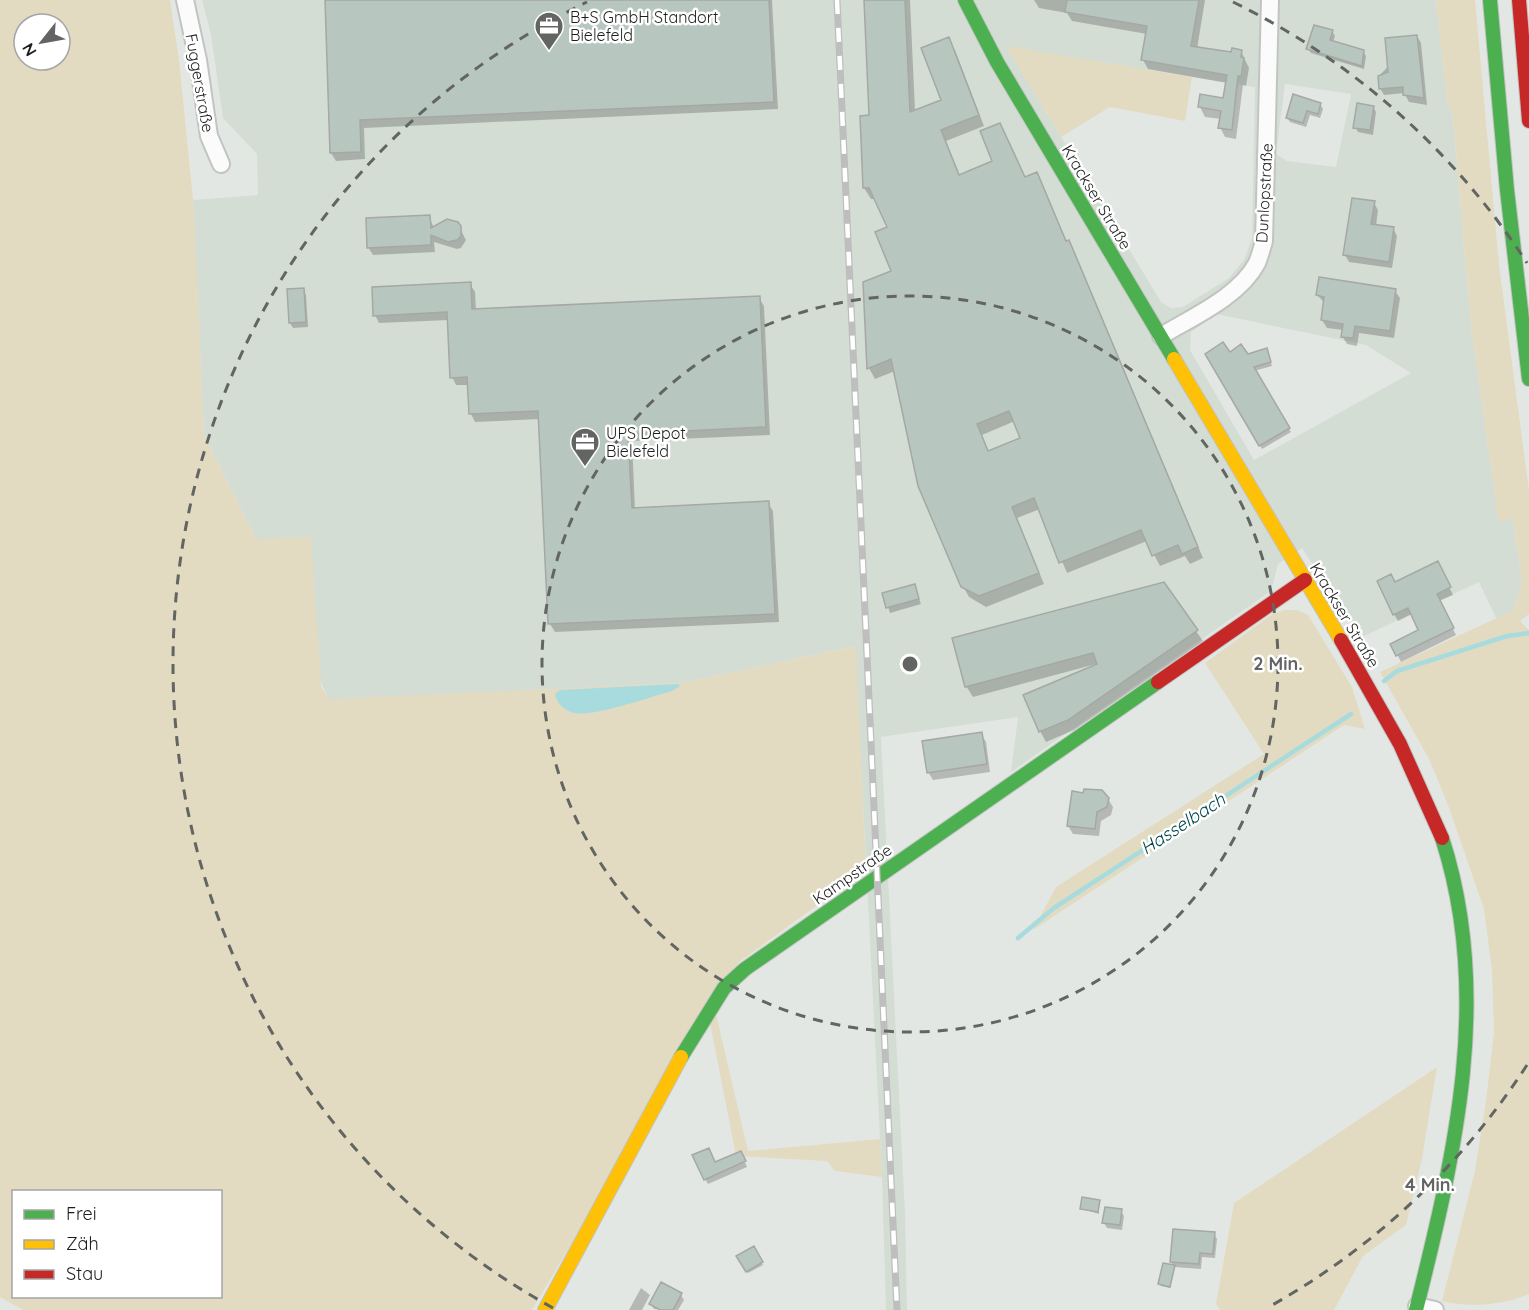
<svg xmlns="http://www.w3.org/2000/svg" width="1529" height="1310" viewBox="0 0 1529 1310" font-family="Quicksand,sans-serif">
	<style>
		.built { fill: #d4ddd4; fill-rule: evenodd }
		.green { fill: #e3dbc1; fill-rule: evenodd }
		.water { fill: #a7dbdd }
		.shadow { fill: #0003; fill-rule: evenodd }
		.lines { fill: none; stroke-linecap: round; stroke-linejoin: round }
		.stream { stroke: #a7dbdd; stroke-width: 4.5 }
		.building { fill: #b8c6c0; stroke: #a5a8a5; stroke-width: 1.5; fill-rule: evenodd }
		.street-casing { stroke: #c1c4c1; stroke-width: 20 }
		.fast-casing { stroke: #c1c4c1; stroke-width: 16 }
		.slow-casing { stroke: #c1c4c1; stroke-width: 16 }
		.jam-casing { stroke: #c1c4c1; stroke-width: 16 }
		.street { stroke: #fbfbfb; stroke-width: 16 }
		.fast { stroke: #4caf50; stroke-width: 14 }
		.slow { stroke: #ffc107; stroke-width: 14 }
		.jam { stroke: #c62828; stroke-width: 14 }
		.rail-casing { stroke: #bdbebd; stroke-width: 7 }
		.rail { stroke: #fff; stroke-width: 4.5; stroke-dasharray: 14; stroke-linecap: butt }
		.ring { fill: none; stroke: #626562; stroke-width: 3; stroke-dasharray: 10 8 }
		.labels { text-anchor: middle; stroke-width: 5; stroke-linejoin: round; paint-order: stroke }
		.poi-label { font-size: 16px; fill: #1d1f1d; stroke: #fff; text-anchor: start }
		.street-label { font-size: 16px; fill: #1d1f1d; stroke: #fff }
		.water-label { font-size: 18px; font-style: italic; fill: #00474b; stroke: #fff }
		.centre { fill: #626562; stroke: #fff; stroke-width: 3 }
		.ring-label { font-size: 18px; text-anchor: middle; font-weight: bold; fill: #626562; stroke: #fff; stroke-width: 5; stroke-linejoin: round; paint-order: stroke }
	</style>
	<rect width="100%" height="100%" fill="#e3e7e3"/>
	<path class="built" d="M202 0H1436L1448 107 1452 108 1471 326 1499 522 1512 517 1522 581 1514 610 1497 620 1479 582 1360 638 1302 548 1278 564 1271 591 1011 772 1018 717 881 737 905 1213 907 1310H886L882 1177 855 646 682 683 329 700 256 539 204 435 193 200 258 195 257 154 223 118 211 35ZM1007 47 1255 87 1252 238 1244 260 1229 278 1183 307 1171 308 1161 302ZM1285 84 1351 94 1336 167 1287 161 1276 154ZM1216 314 1366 345 1411 373 1254 460 1190 350 1191 332Z"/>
	<path class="green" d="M0 0H170L179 59 194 209 204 435 256 539 311 537 321 686 329 699 682 683 856 646 866 870 739 962 532 1310H23L0 1297ZM24 24H60V60H24ZM14 1192H220V1296H14Z
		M1436 0H1475L1499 265 1529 491V614L1520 621 1529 630V1294C1501 1305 1471 1308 1442 1301L1475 1171 1486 1101 1494 1032 1492 971 1484 909 1448 805 1429 759 1380 672 1514 610 1522 581 1512 517 1499 523 1471 326 1452 108H1448Z
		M1006 46 1192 77 1185 121 1110 107 1061 137Z
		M1284 610H1297L1308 615 1352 687 1365 729 1344 725 1033 930 1056 887 1264 754 1205 663 1271 615Z
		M716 1014 748 1151 880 1139 882 1177 835 1171 827 1161 736 1156 710 1023Z
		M1437 1067 1422 1159 1406 1225 1363 1256 1334 1310H1220L1216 1304 1234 1203Z"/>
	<path class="water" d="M678 684 680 686 672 691C650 697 594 717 574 713 565 711 556 703 555 694L560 690Z"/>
	<path class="shadow" d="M325 0H772L778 109 364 128 365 159 336 161 331 153Z
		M866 0H910L915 111 943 101 948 39 955 50 984 126 946 141 960 176 1026 179 1036 174 1067 242 1075 253 1203 558 1190 564 1185 556 1160 566 1147 541 1067 573 1040 509 1017 518 1044 584 986 607 969 597 963 586 895 371 875 379 869 368 864 283 893 272 889 228 875 199H871L864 188 871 117ZM1015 421 1022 438 989 452 982 435Z
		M1034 0H1205L1197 49 1232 54 1241 51 1249 68 1246 86 1243 85 1236 139 1225 137 1220 127 1221 119 1205 117 1200 107 1224 99 1227 83 1148 69 1143 60 1147 34 1072 21 1067 13 1039 8Z
		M1332 31 1335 36 1333 42 1363 51 1366 56 1364 69 1311 53 1308 48Z
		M1417 36 1421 43 1427 105 1409 102 1404 93 1384 95 1380 88 1379 76Z
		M1320 104 1323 109 1320 118 1310 115 1306 127 1290 122 1287 117Z
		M1373 107 1376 112 1373 135 1358 132 1355 127Z
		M1374 203 1378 210 1376 226 1393 228 1397 236 1392 268 1349 262 1345 255Z
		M429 217 434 228 453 220 457 223 466 240 461 248 457 249 434 242 435 252 373 255 368 247Z
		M470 284 475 292 476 311 759 298 764 306 770 435 632 441 635 509 768 503 773 511 779 622 555 632 550 624 540 419 475 422 471 414 469 385H456L452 377 449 320 379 323 375 315Z
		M288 290H303L306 295 308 327 293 328 290 323Z
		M1395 291 1400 298 1394 338 1359 333 1357 346 1347 344 1342 336 1343 330 1327 328 1322 320 1325 303 1317 295Z
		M1229 354H1268L1272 366 1254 371 1291 432 1262 449 1220 379 1223 378Z
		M1441 570 1453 595 1439 601 1456 635 1401 662 1392 644 1420 630 1412 614 1398 621 1394 614 1395 584Z
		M914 586 921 604 890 613 884 594Z
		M1196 631 1203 641 1074 730 1046 742 1040 731 1096 664 973 697 966 686 954 639Z
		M981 734 986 742 990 772 933 780 928 772Z
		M1108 799 1113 807 1111 815 1101 821 1099 836 1073 834 1068 826Z
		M743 1158 747 1167 708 1184 705 1179 715 1164Z
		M1099 1202V1214L1082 1209Z
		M1121 1211 1124 1216 1122 1230 1107 1228 1104 1223Z
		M1214 1234 1217 1239 1215 1258 1202 1257 1201 1269 1174 1267 1171 1262Z
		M753 1248 763 1265 748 1273 738 1257Z
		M1174 1267 1170 1288 1161 1286 1160 1284Z
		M662 1284 681 1295 684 1300 678 1310 654 1309 651 1304Z
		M641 1288 650 1295 642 1310H629Z"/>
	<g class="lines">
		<path class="stream" d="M1384 681 1397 671 1507 636 1529 633
			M1018 938 1054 908 1351 714"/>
	</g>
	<path class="building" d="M325 0H769L774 102 360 120 361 152 330 153Z
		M864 0H905L910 112 941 100 921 48 949 37 979 115 941 130 959 175 992 161 980 131 1000 123 1025 177 1037 172 1066 241 1069 240 1198 547 1182 554 1178 545 1152 556 1141 530 1059 563 1034 498 1012 507 1039 573 979 596 961 587 918 486 891 359 867 369 863 282 891 271 875 232 887 227 869 188H863L860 116 869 115ZM1009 411 1020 438 988 451 977 424Z
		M1067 0H1199L1191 46 1231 52 1232 48 1242 50 1241 57 1244 58 1241 77 1238 76 1232 130 1218 128 1221 111 1198 107 1200 94 1223 98 1227 75 1141 60 1147 26 1065 12Z
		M1314 25 1333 30 1330 40 1364 50 1362 66 1306 49Z
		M1417 35 1424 98 1403 95V87L1379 89 1378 76 1388 72 1385 38Z
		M1293 94 1321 103 1318 114 1307 111 1303 123 1286 118Z
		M1357 103 1374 106 1370 130 1353 128Z
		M1352 198 1375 201 1371 224 1394 227 1389 262 1343 255Z
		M430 215 431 228 447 219 458 222 461 226V236L457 240 448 242 431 235V245L367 248 366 218Z
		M1319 277 1396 289 1390 331 1355 326 1353 338 1341 337 1343 324 1321 320 1324 297 1316 295Z
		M471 282 472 309 760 296 766 427 628 434 632 508 769 501 775 614 548 624 538 411 469 414 467 377 450 378 447 312 373 316 372 287Z
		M304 288 306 322 289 323 287 289Z
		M1223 342 1230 352 1241 344 1248 354 1267 348 1271 362 1254 367 1290 428 1259 446 1205 354Z
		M1438 561 1451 587 1437 594 1454 628 1396 656 1390 644 1418 630 1408 608 1393 615 1377 581 1391 574 1395 582Z
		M1164 582 1198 630 1068 720 1039 732 1023 695 1097 664 1093 653 965 687 952 638Z
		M915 584 919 599 886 608 882 593Z
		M982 732 987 764 927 773 922 741Z
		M1084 789 1102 790 1109 798 1107 807 1097 812 1095 829 1067 826 1072 791 1083 793Z
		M709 1148 715 1162 741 1151 746 1161 704 1180 692 1155Z
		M1082 1197 1100 1200 1098 1212 1080 1209Z
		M1105 1207 1122 1209 1120 1225 1102 1223Z
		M1173 1229 1215 1232 1213 1254 1200 1253 1199 1264 1170 1262Z
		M754 1246 763 1262 746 1272 736 1256Z
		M1163 1263 1175 1265 1170 1287 1158 1284Z
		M661 1282 682 1293 673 1310H660L649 1304Z"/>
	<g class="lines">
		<g class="street-casing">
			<path id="street" d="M185 0 198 60 209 136 221 164
				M1161 336C1192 317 1239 297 1257 263 1260 256 1262 248 1264 241L1270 0
				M1417 1306 1435 1310"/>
		</g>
		<g class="fast-casing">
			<path id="fast" d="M965 0 997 62 1174 359
				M1490 0 1507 190 1529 379
				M681 1057 724 988 745 969 1158 682
				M1416 1310C1455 1154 1493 995 1442 838"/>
		</g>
		<g class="slow-casing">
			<path id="slow" d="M1174 359 1341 640
				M545 1310 681 1057"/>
		</g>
		<g class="jam-casing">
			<path id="jam" d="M1519 0 1529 121
				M1341 640 1400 744 1442 838
				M1158 682 1305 580"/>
		</g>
		<use href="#street" class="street"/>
		<use href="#fast" class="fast"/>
		<use href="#slow" class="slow"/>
		<use href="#jam" class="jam"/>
		<g class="rail-casing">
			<path id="rail" d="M837 0 897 1310"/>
		</g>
		<use href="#rail" class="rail"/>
	</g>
	<g class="ring">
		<circle cx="910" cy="664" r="368"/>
		<path d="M1527 1065A736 736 0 0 1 1267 1308M553 1308A736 736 0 0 1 587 2M1233 2A736 736 0 0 1 1527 263"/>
	</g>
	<defs>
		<g id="office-pin" transform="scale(1.5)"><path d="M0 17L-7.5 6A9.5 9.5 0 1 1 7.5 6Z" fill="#626562" stroke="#fff"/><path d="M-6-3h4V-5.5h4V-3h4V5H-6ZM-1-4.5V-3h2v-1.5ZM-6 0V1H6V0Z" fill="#fff"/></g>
	</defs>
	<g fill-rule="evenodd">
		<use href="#office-pin" x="549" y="26"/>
		<use href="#office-pin" x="585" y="442"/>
	</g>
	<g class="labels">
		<g class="poi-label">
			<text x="570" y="23">B+S GmbH Standort<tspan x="570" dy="18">Bielefeld</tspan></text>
			<text x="606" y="439">UPS Depot<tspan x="606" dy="18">Bielefeld</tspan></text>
		</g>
		<g class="street-label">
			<text transform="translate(200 83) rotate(80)" y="6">Fuggerstraße</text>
			<text transform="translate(1264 193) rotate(-87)" y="6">Dunlopstraße</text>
			<text transform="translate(1097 197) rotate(59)" y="6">Krackser Straße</text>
			<text transform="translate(1345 615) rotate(59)" y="6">Krackser Straße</text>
			<text transform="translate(852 874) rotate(-35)" y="6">Kampstraße</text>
		</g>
		<g class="water-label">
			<text transform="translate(1183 824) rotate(-33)" y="6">Hasselbach</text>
		</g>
	</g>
	<circle cx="910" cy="664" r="9" class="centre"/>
	<g class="ring-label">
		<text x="1278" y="670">2 Min.</text>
		<text x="1430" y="1191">4 Min.</text>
	</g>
	<rect x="12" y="1190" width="210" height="108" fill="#ffffff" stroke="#a5a5a5" stroke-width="1.5"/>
	<rect x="24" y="1210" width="30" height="9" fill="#4caf50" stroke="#a5a5a5" stroke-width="1.5"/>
	<text x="66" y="1220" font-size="18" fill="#1d1f1d">Frei</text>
	<rect x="24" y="1240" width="30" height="9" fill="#ffc107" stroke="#a5a5a5" stroke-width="1.5"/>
	<text x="66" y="1250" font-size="18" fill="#1d1f1d">Zäh</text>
	<rect x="24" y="1270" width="30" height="9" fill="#c62828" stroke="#a5a5a5" stroke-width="1.5"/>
	<text x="66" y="1280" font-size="18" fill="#1d1f1d">Stau</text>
	<g transform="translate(42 42) rotate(239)"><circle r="28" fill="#ffffff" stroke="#a5a5a5" stroke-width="1.5"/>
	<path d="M0-4.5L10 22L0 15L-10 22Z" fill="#626562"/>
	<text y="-9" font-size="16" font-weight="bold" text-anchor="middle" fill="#1d1f1d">N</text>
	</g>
</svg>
